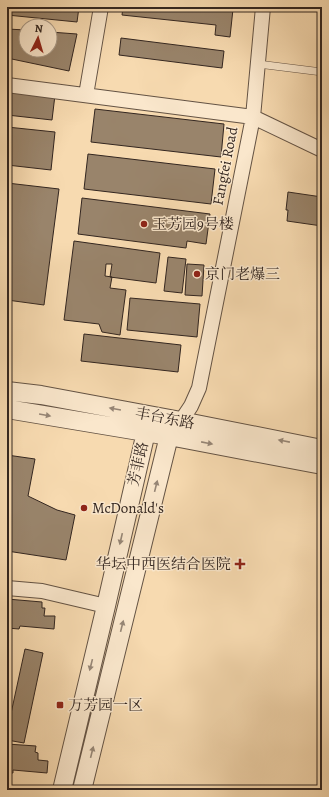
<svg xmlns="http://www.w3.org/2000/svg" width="329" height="797" viewBox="0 0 329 797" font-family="Alegreya,'Noto Serif SC',serif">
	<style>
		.building { fill: #99846b; stroke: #332620 }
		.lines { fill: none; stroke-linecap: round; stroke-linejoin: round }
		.service-casing { stroke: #645344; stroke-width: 8 }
		.minor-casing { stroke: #645344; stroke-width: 16 }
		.tertiary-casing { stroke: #645344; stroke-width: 20 }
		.service { stroke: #fae7cc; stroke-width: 7 }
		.minor { stroke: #fae7cc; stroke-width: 14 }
		.tertiary { stroke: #fae7cc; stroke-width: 18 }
		.oneway { fill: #968676 }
		.poi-dot { fill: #8f2418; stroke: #fae7cc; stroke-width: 1.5 }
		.labels { text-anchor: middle; stroke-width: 3; stroke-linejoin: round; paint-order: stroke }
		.street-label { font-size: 15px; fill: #332620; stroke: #fae7cc }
		.poi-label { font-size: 15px; fill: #332620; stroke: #fae7cc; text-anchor: start }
	</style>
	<rect width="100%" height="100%" fill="#f7dab0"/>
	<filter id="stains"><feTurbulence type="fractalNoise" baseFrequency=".005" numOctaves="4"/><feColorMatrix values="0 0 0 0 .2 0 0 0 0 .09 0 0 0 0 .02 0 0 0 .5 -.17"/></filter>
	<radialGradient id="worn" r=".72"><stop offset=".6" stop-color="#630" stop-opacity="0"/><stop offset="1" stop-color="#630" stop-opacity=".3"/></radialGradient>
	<path class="building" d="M7 7H79L77 22 7 15Z
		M123 7H214L233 9 230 37 215 35 216 25 122 15Z
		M7 29 26 30V50H50V32L77 34 69 71 7 58Z
		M121 38 224 51 222 68 119 55Z
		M7 90 55 95 52 120 7 115Z
		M95 109 224 124 221 157 91 142Z
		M7 127 55 132 51 170 7 165Z
		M88 154 215 169 211 204 84 189Z
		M7 183 59 189 44 305 7 300Z
		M288 192 322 197V226L287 221 288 210H286Z
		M82 198 210 214 206 244 187 241 186 248 78 234Z
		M74 241 160 253 156 283 110 277 112 264H106L105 276 112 277 110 288 126 290 120 335 102 332 99 324 64 320Z
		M168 257 186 259 182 293 164 291Z
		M187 264 204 265 202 296 185 295Z
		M130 298 200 304 197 337 127 330Z
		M84 334 181 345 178 372 81 361Z
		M7 455 35 459 28 496 57 510 75 515 66 560 7 551Z
		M7 599 42 602V608H45L44 616H55L54 629 20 626 19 629 7 628Z
		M25 649 43 653 24 743 7 740V732Z
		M7 744 36 746 35 752 38 753V760L48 761 47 773 13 770V773H7Z"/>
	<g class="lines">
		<g class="service-casing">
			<path id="service" d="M258 64 322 72"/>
		</g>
		<g class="minor-casing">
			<path id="minor" d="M7 85 253 117 322 150
				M86 95 101 7
				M181 421 191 406 199 388 253 117 263 7
				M7 588 42 591 106 606"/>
		</g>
		<g class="tertiary-casing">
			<path id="tertiary" d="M7 391 41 395 181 421 322 449
				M7 409 169 436 322 465
				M62 790 106 606 146 432
				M82 790 169 436 181 421"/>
		</g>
		<use href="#service" class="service"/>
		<use href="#minor" class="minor"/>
		<use href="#tertiary" class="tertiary"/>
	</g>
	<defs><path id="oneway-solid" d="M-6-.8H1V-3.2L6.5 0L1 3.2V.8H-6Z"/></defs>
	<g class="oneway">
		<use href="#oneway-solid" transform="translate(115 409) rotate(-170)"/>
		<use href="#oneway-solid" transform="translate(45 415) rotate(10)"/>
		<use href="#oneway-solid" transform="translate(284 441) rotate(-169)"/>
		<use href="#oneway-solid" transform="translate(207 443) rotate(11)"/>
		<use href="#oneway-solid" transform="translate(156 486) rotate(-76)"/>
		<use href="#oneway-solid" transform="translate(121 539) rotate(103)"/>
		<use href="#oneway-solid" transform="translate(122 626) rotate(-76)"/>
		<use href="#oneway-solid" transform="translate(91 665) rotate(104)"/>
		<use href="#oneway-solid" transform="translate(92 752) rotate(-76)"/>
	</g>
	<g class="poi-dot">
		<circle cx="144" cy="224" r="4"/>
		<circle cx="197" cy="274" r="4"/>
		<circle cx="84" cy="508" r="4"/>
		<path d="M238 558h4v4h4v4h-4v4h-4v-4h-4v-4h4z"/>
		<rect x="56" y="701" width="8" height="8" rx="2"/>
	</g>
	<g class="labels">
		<g class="street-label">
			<text transform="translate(225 166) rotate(-79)" y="5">Fangfei Road</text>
			<text transform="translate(165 418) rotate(11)" y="5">丰台东路</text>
			<text transform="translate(138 464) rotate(-77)" y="5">芳菲路</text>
		</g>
		<g class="poi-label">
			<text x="152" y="229">玉芳园9号楼</text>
			<text x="205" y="279">京门老爆三</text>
			<text x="92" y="513">McDonald's</text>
			<text x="231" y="569" text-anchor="end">华坛中西医结合医院</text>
			<text x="68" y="710">万芳园一区</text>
		</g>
	</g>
	<rect width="329" height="797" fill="none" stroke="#f7dab0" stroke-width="24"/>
	<rect x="8" y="8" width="313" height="781" fill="none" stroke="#332620" stroke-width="2"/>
	<rect x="12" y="12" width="305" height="773" fill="none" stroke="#332620"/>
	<g transform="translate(38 38) rotate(5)"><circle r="19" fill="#fae7cc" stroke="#aa9a87"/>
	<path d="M0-3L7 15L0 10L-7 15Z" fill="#8f2418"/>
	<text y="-6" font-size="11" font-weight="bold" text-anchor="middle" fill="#332620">N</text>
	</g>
	<rect width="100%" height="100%" filter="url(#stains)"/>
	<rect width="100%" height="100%" fill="url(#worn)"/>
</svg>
